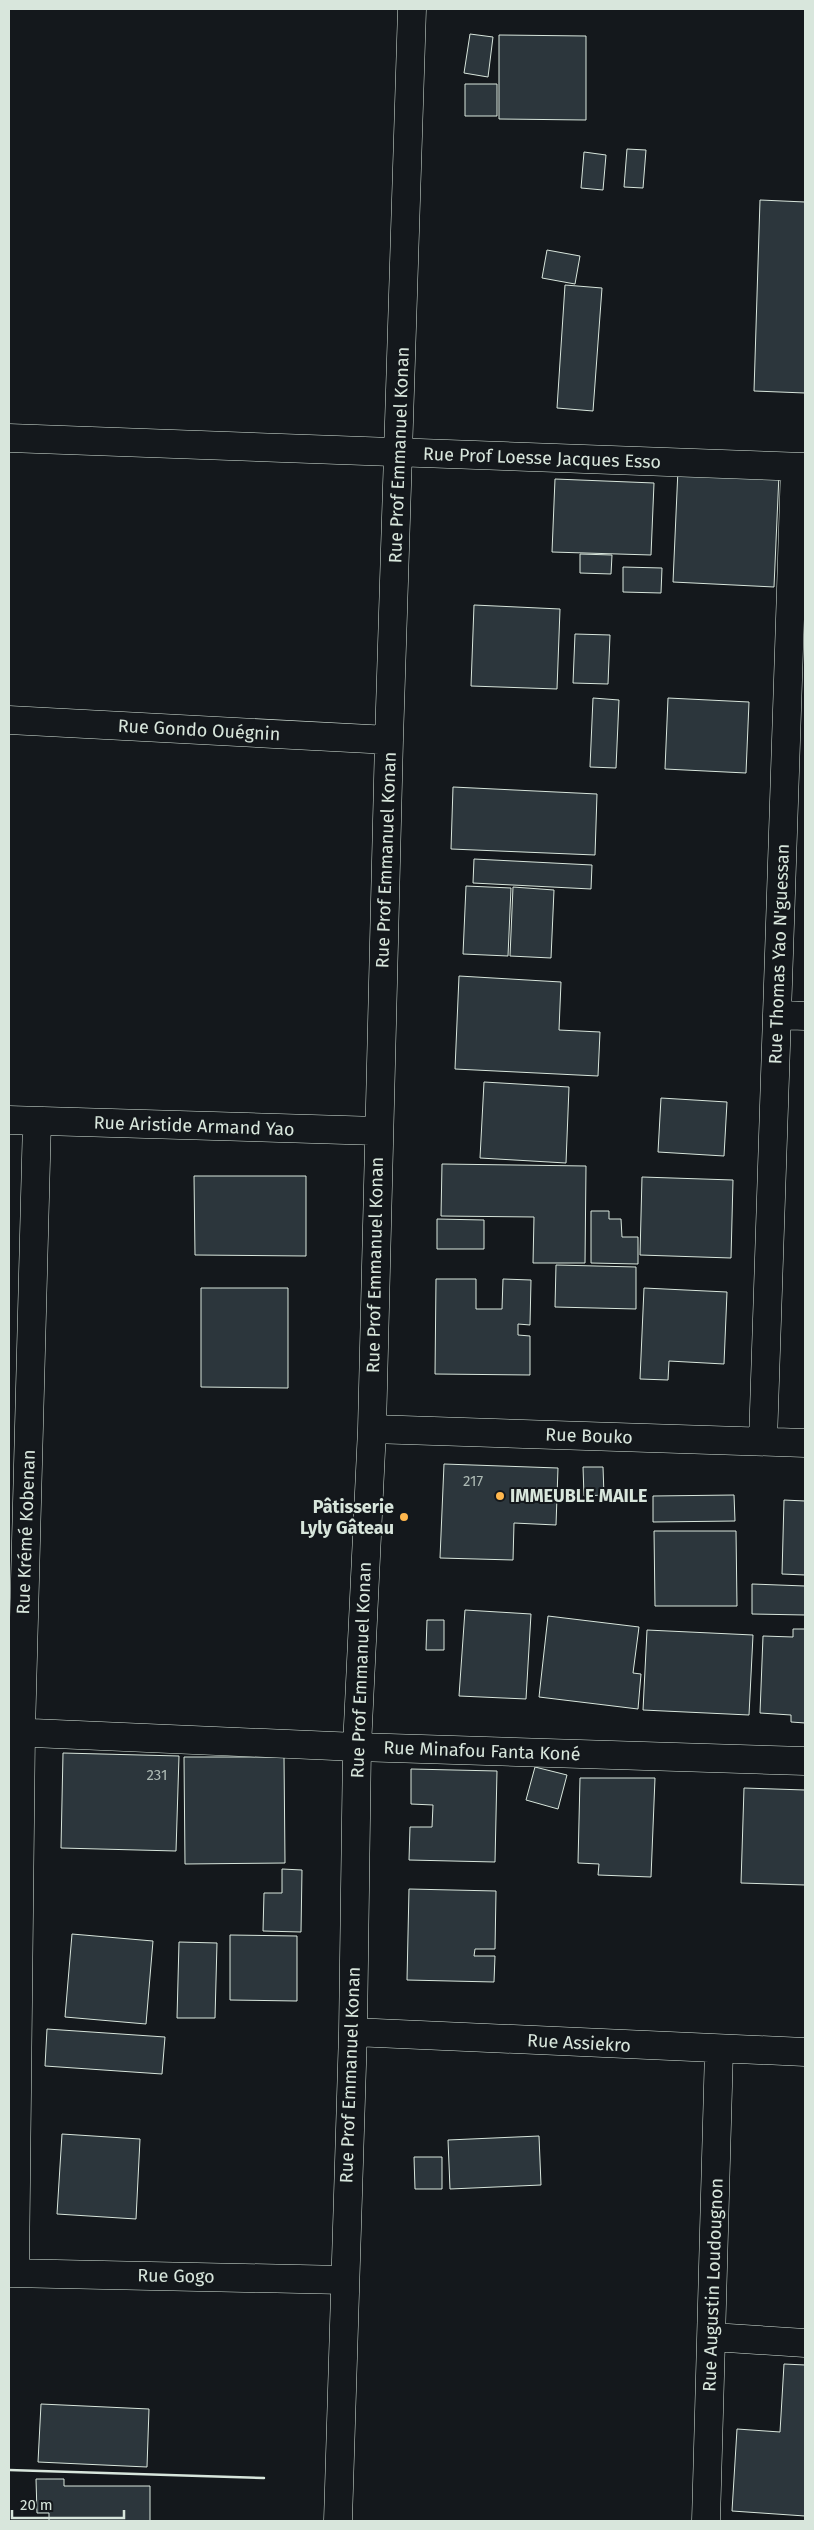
<svg xmlns="http://www.w3.org/2000/svg" width="814" height="2530" viewBox="0 0 814 2530" font-family="'Fira Sans',sans-serif">
	<style>
		.building { fill: #2c363c; stroke: #d8e6dc }
		.lines { fill: none; stroke-linecap: round; stroke-linejoin: round }
		.street-casing { stroke: #d8e6dc; stroke-width: 29 }
		.street { stroke: #14181c; stroke-width: 28 }
		.wall { stroke: #d8e6dc; stroke-width: 2.5 }
		.poi-dot { fill: #ffb74d; stroke: #14181c; stroke-width: 2 }
		.labels { text-anchor: middle; stroke-width: 4; stroke-linejoin: round; paint-order: stroke }
		.number-label { font-size: 15px; fill: #adbab4 }
		.street-label { font-size: 18px; fill: #d8e6dc; stroke: #14181c }
		.poi-label { font-size: 18px; font-weight: bold; fill: #d8e6dc; stroke: #14181c; text-anchor: start }
	</style>
	<rect width="100%" height="100%" fill="#14181c"/>
	<path class="building" d="M470 34 493 37 488 77 464 73Z
		M499 35 586 36V120L499 119Z
		M465 84H497V116H465Z
		M627 149 646 150 643 188 624 187Z
		M584 152 606 155 603 190 581 188Z
		M760 200 805 202V393L754 391Z
		M547 250 580 256 575 284 542 278Z
		M565 285 602 288 593 411 557 408Z
		M678 469 779 474 774 587 673 582Z
		M555 479 654 483 651 555 552 552Z
		M580 554 612 555 611 574 580 573Z
		M623 567 662 568 661 593 623 592Z
		M474 605 560 609 557 689 471 686Z
		M575 634 610 635 608 684 573 683Z
		M593 698 619 700 616 768 590 767Z
		M668 698 749 702 746 773 665 769Z
		M453 787 597 794 595 855 451 849Z
		M474 859 592 865 591 889 473 883Z
		M466 886 511 888 508 956 463 954Z
		M513 887 554 890 551 958 510 956Z
		M459 976 561 982 559 1030 600 1032 598 1076 455 1069Z
		M484 1082 569 1087 566 1163 480 1158Z
		M661 1098 727 1102 724 1156 658 1152Z
		M442 1164 586 1166 585 1263H533L534 1217 441 1216Z
		M194 1176H306V1256L195 1255Z
		M642 1177 733 1180 731 1258 640 1255Z
		M591 1211H609V1219H621L622 1237H638V1264L591 1263Z
		M437 1219 484 1220V1249H437Z
		M556 1265 636 1267V1309L555 1307Z
		M436 1279H476V1309H502L503 1279 531 1280 530 1325 518 1324V1335L530 1336V1375L435 1374Z
		M201 1288H288V1388L201 1387Z
		M644 1288 727 1292 724 1364 669 1361 668 1380 640 1379Z
		M444 1464 558 1468 556 1525 514 1523 513 1560 440 1558Z
		M583 1467H603L604 1495 584 1496Z
		M734 1495 735 1521 653 1522V1496Z
		M784 1500 805 1501V1575L782 1574Z
		M654 1531H736L737 1606H655Z
		M752 1584 805 1586V1615L752 1614Z
		M465 1610 531 1614 526 1699 459 1696Z
		M548 1616 639 1627 633 1673 641 1674 638 1709 539 1697Z
		M427 1620H444V1650H426Z
		M793 1629H805V1723L791 1722V1715L760 1713 763 1636 793 1637Z
		M647 1630 753 1635 749 1715 643 1710Z
		M63 1753 179 1756 176 1851 61 1848Z
		M184 1757H284L285 1863 185 1864Z
		M535 1767 567 1775 558 1809 526 1800Z
		M411 1769 497 1771 495 1862 409 1860 410 1827H432L433 1805 411 1804Z
		M580 1778H655L651 1877 598 1875 599 1864 578 1863Z
		M744 1788 805 1790V1885L741 1883Z
		M282 1869 302 1870 301 1932 263 1931 264 1893H282Z
		M409 1889 496 1891 495 1949H475L474 1956H495L494 1982 407 1980Z
		M72 1934 153 1941 146 2024 65 2017Z
		M230 1935 297 1936V2001L230 2000Z
		M179 1942 217 1943 215 2018H177Z
		M47 2029 165 2037 162 2074 45 2066Z
		M62 2134 140 2139 136 2219 57 2214Z
		M539 2136 541 2185 450 2189 448 2140Z
		M414 2157H442V2189H415Z
		M784 2364 805 2365V2516L732 2511 737 2429 780 2432Z
		M41 2404 149 2409 147 2467 38 2462Z
		M36 2479H64V2486H150V2521H49V2513H37Z"/>
	<g class="lines">
		<g class="street-casing">
			<path id="street" d="M9 438 805 467
				M9 720 389 740
				M777 1015 805 1016
				M9 1120 378 1131
				M372 1429 805 1443
				M763 1441 795 467
				M9 1732 357 1747 805 1761
				M353 2032 805 2052
				M9 2273 344 2280
				M15 2273 21 1732 37 1121
				M712 2337 805 2343
				M338 2521 353 2032 357 1747 372 1429 389 740 412 9
				M706 2521 719 2050"/>
		</g>
		<use href="#street" class="street"/>
		<path class="wall" d="M9 2470 264 2478"/>
	</g>
	<g class="poi-dot">
		<circle cx="500" cy="1496" r="5"/>
		<circle cx="404" cy="1517" r="5"/>
	</g>
	<g class="labels">
		<g class="number-label">
			<text x="473" y="1486">217</text>
			<text x="157" y="1780">231</text>
		</g>
		<g class="street-label">
			<text transform="translate(399 455) rotate(-88)" y="6">Rue Prof Emmanuel Konan</text>
			<text transform="translate(542 458) rotate(2)" y="6">Rue Prof Loesse Jacques Esso</text>
			<text transform="translate(199 730) rotate(3)" y="6">Rue Gondo Ouégnin</text>
			<text transform="translate(386 860) rotate(-88)" y="6">Rue Prof Emmanuel Konan</text>
			<text transform="translate(779 954) rotate(-88)" y="6">Rue Thomas Yao N'guessan</text>
			<text transform="translate(194 1126) rotate(2)" y="6">Rue Aristide Armand Yao</text>
			<text transform="translate(375 1265) rotate(-89)" y="6">Rue Prof Emmanuel Konan</text>
			<text transform="translate(589 1436) rotate(2)" y="6">Rue Bouko</text>
			<text transform="translate(26 1532) rotate(-88)" y="6">Rue Krémé Kobenan</text>
			<text transform="translate(361 1670) rotate(-88)" y="6">Rue Prof Emmanuel Konan</text>
			<text transform="translate(482 1751) rotate(2)" y="6">Rue Minafou Fanta Koné</text>
			<text transform="translate(579 2043) rotate(3)" y="6">Rue Assiekro</text>
			<text transform="translate(350 2075) rotate(-88)" y="6">Rue Prof Emmanuel Konan</text>
			<text transform="translate(176 2276) rotate(1)" y="6">Rue Gogo</text>
			<text transform="translate(713 2285) rotate(-88)" y="6">Rue Augustin Loudougnon</text>
		</g>
		<g class="poi-label">
			<text x="510" y="1502">IMMEUBLE MAILE</text>
			<text x="394" y="1513" text-anchor="end">Pâtisserie<tspan x="394" dy="21">Lyly Gâteau</tspan></text>
		</g>
	</g>
	<rect width="814" height="2530" fill="none" stroke="#d8e6dc" stroke-width="20"/>
	<path d="M12 2510v8h112v-8" fill="none" stroke="#d8e6dc" stroke-width="2.5"/>
	<text x="20" y="2510" font-size="15" fill="#d8e6dc" stroke="#14181c" stroke-width="4" paint-order="stroke">20 m</text>
</svg>
